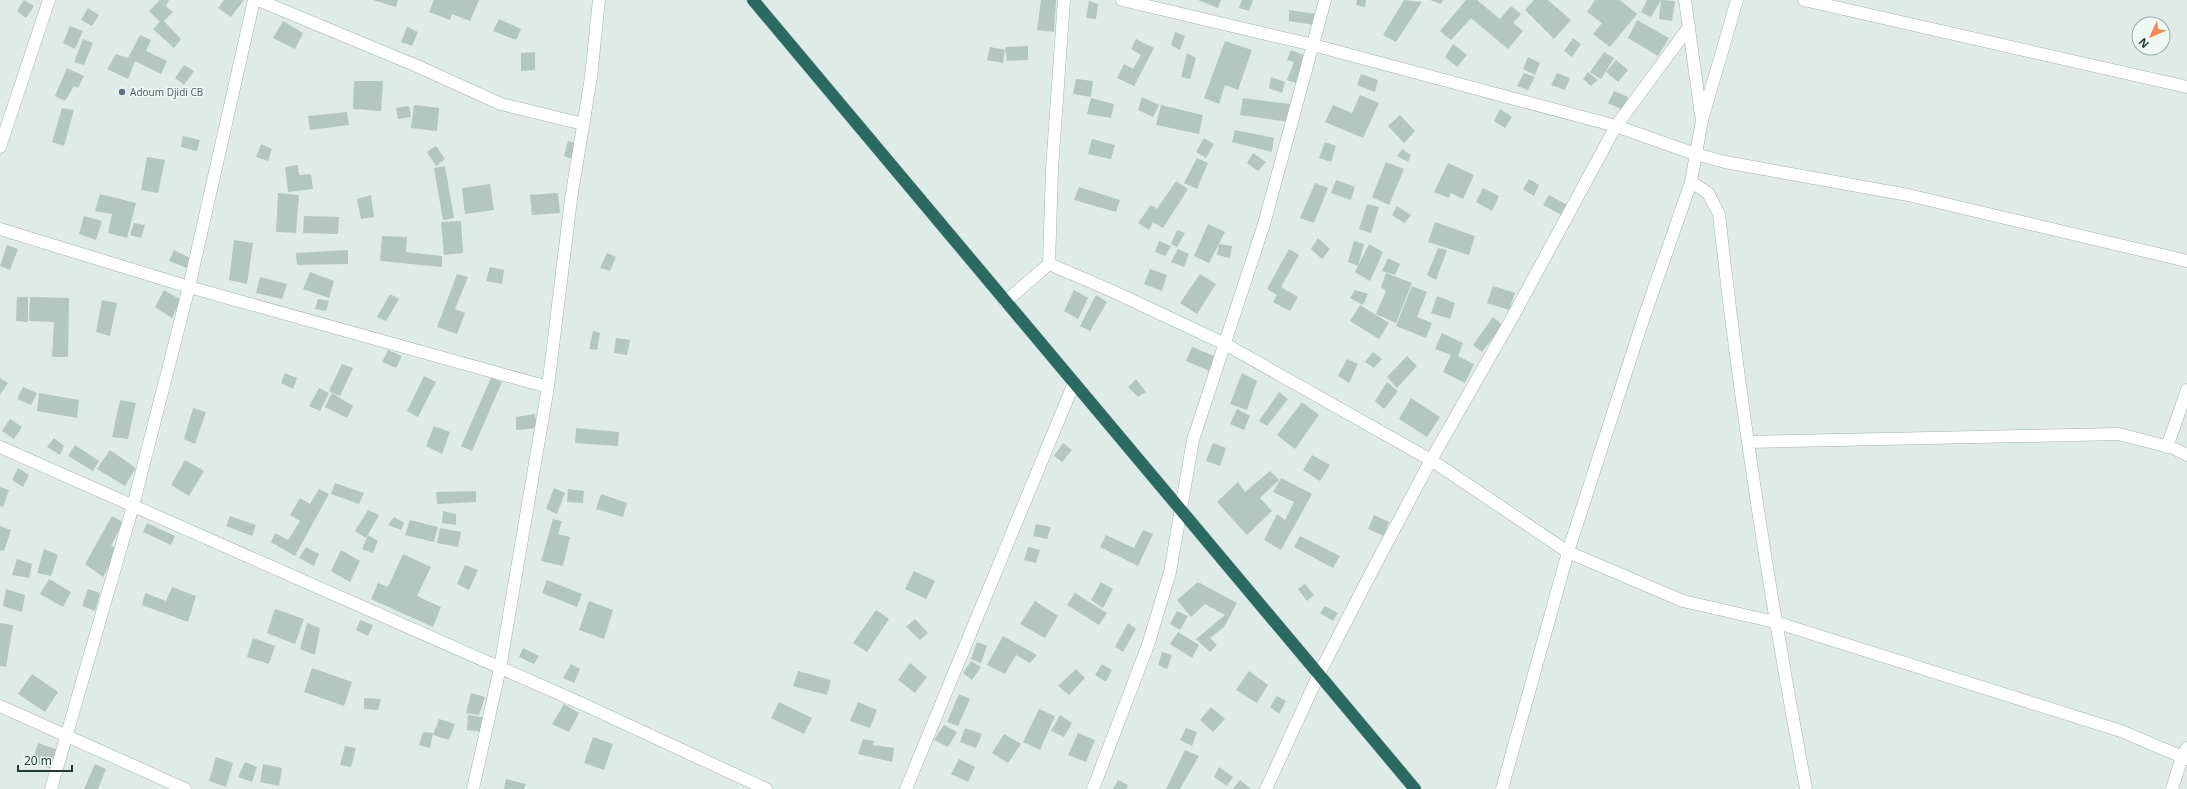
<svg xmlns="http://www.w3.org/2000/svg" width="2187" height="789" viewBox="0 0 2187 789" font-family="'Noto Sans',sans-serif">
	<style>
		.building { fill: #b4c6c0 }
		.lines { fill: none; stroke-linecap: round; stroke-linejoin: round }
		.minor-casing { stroke: #a2b3af; stroke-width: 13 }
		.highway-casing { stroke: #c0c8c7; stroke-width: 13 }
		.minor { stroke: #fff; stroke-width: 12 }
		.highway { stroke: #2a6a62; stroke-width: 12 }
		.service-dot { fill: #5c6f8a; stroke: #f0f8f4; stroke-width: 1.5 }
		.labels { text-anchor: middle; stroke-width: 3; stroke-linejoin: round; paint-order: stroke }
		.service-label { font-size: 10px; fill: #4e5e75; stroke: #f0f8f4; text-anchor: start }
	</style>
	<rect width="100%" height="100%" fill="#dfebe7"/>
	<path class="building" d="M24 0 34 6 26 18 17 11Z
		M158 0H169L166 6Z
		M224 0H244L231 17 218 8Z
		M373 0H398L396 7Z
		M434 0H479L470 21 452 14 450 20 429 12Z
		M1041 0H1056L1054 32 1037 30Z
		M1198 0H1221L1218 8Z
		M1242 0H1253L1249 11 1239 8Z
		M1357 0H1366L1365 7 1356 5Z
		M1404 0 1422 2 1396 42 1383 35Z
		M1430 0H1443L1441 4Z
		M1466 0H1477L1500 19 1511 6 1521 14 1513 23 1523 31 1508 49 1471 18 1451 40 1440 31Z
		M1534 0H1548L1571 20 1554 39 1525 10Z
		M1595 0H1620L1637 14 1610 47 1593 34 1602 23 1587 12Z
		M1647 0H1661L1651 17 1641 12Z
		M1661 0 1675 1 1672 21 1659 19Z
		M159 1 173 12 164 21 181 39 174 48 153 29 160 22 149 11Z
		M1089 1 1098 4 1096 19 1086 18Z
		M88 8 99 15 92 26 81 20Z
		M1289 10 1317 14 1314 25 1289 21Z
		M499 19 521 29 516 40 493 31Z
		M1637 20 1669 38 1658 56 1628 38Z
		M283 21 303 33 295 49 273 38Z
		M70 26 83 31 75 49 63 43Z
		M407 27 418 32 412 46 401 42Z
		M1175 32 1185 36 1180 50 1171 45Z
		M140 35 151 40 146 51 167 61 161 74 135 61 128 79 107 69 116 54 128 58Z
		M1573 38 1581 44 1572 57 1564 51Z
		M83 39 93 43 84 65 74 62Z
		M1136 39 1154 48 1134 86 1117 78 1124 64 1133 69 1141 55 1131 49Z
		M1225 41 1252 50 1238 90 1225 85 1219 104 1204 98Z
		M1453 44 1467 55 1457 67 1445 57Z
		M1028 46V60L1007 61 1005 47Z
		M990 47 1005 50 1003 63 987 60Z
		M1291 50 1308 57 1299 84 1287 80 1294 62 1287 60Z
		M535 52V70L521 71V53Z
		M1604 52 1614 58 1601 79 1590 72Z
		M1187 53 1196 58 1190 79 1181 77Z
		M1528 57 1540 63 1535 75 1523 69Z
		M1616 60 1628 70 1618 82 1606 72Z
		M184 65 194 71 184 85 175 78Z
		M67 68 84 76 78 88 74 86 65 101 55 96Z
		M1588 72 1598 80 1591 86 1583 79Z
		M1524 73 1535 77 1528 90 1517 86Z
		M1557 73 1570 78 1565 90 1551 85Z
		M1361 74 1378 80 1375 92 1357 85Z
		M1271 77 1285 82 1282 93 1269 88Z
		M1076 79 1093 81 1091 97 1073 94Z
		M354 81H383L381 111 353 109Z
		M1614 91 1628 97 1623 110 1608 103Z
		M1360 95 1379 103 1363 138 1325 122 1333 105 1352 113Z
		M1142 97 1159 105 1153 117 1138 110Z
		M1091 98 1114 104 1111 118 1087 114Z
		M1243 98 1291 104 1289 122 1240 115Z
		M414 105 439 108 437 131 411 128Z
		M1161 105 1203 115 1199 134 1156 125Z
		M409 106 411 117 398 119 396 108Z
		M62 108 74 110 64 146 52 142Z
		M1500 109 1512 117 1505 128 1494 121Z
		M347 112 349 125 310 130 308 116Z
		M1400 115 1415 131 1404 143 1388 126Z
		M1235 130 1274 138 1272 152 1232 142Z
		M183 136 200 140 197 151 181 147Z
		M1204 138 1214 144 1206 158 1196 152Z
		M1092 139 1115 145 1111 159 1088 154Z
		M568 141 578 144 574 160 564 156Z
		M1325 142 1336 146 1331 162 1319 158Z
		M261 144 272 149 268 161 256 157Z
		M436 146 445 159 436 166 427 152Z
		M1402 149 1411 155 1408 162 1397 156Z
		M1253 153 1266 162 1258 171 1247 163Z
		M147 157 165 160 158 193 141 190Z
		M1197 158 1208 163 1197 189 1184 183Z
		M1386 162 1404 169 1389 205 1372 197Z
		M1448 163 1474 175 1463 199 1451 193 1449 198 1434 192Z
		M298 165 299 175 311 174 313 189 288 192 285 167Z
		M445 166 454 218 443 220 434 168Z
		M1529 179 1539 185 1534 196 1523 189Z
		M1336 180 1355 187 1351 200 1331 193Z
		M1176 181 1188 189 1163 228 1153 222 1149 230 1138 223 1151 205 1157 209Z
		M1315 183 1328 188 1314 223 1300 218Z
		M490 184 494 210 465 214 462 188Z
		M1079 187 1120 200 1116 212 1074 200Z
		M1483 188 1499 196 1492 211 1476 202Z
		M278 193 299 195 296 233 276 232Z
		M558 193 560 213 532 215 530 195Z
		M100 194 136 203 127 238 108 233 112 214 95 211Z
		M371 195 374 217 361 219 357 199Z
		M1549 195 1571 207 1565 217 1543 205Z
		M1367 204 1379 207 1371 233 1359 229Z
		M1397 206 1411 215 1404 223 1392 215Z
		M84 216 102 221 96 240 79 234Z
		M304 216 339 217 338 234 303 233Z
		M461 221 463 253 444 255 441 222Z
		M1435 222 1475 236 1469 255 1428 242Z
		M134 223 145 225 141 238 130 235Z
		M1208 224 1225 232 1209 263 1194 256Z
		M1177 230 1185 233 1177 247 1171 244Z
		M382 236 407 237 406 252 442 256V267L380 261Z
		M1318 238 1330 249 1322 259 1311 249Z
		M234 240 253 243 247 284 229 280Z
		M1159 241 1171 246 1165 256 1155 252Z
		M1354 241 1364 244 1358 266 1348 262Z
		M1219 244 1232 246 1230 258 1217 255Z
		M1369 244 1383 252 1370 281 1355 272Z
		M7 245 18 249 10 270 0 266Z
		M1438 248 1447 250 1436 280 1427 275Z
		M1178 249 1189 254 1184 267 1171 262Z
		M1289 249 1299 255 1281 287 1298 297 1290 311 1273 302 1277 295 1267 289Z
		M174 250 190 258 187 268 169 261Z
		M348 250V264L297 265 296 253Z
		M607 253 616 257 610 271 600 268Z
		M1388 258 1400 264 1395 275 1382 271Z
		M490 267 504 270 502 284 486 281Z
		M1150 269 1167 275 1162 291 1144 284Z
		M310 272 334 281 329 298 303 289Z
		M1386 273 1412 283 1396 323 1376 314 1386 291 1381 287Z
		M457 274 468 277 455 309 465 313 457 334 437 327Z
		M1200 274 1216 284 1197 314 1180 303Z
		M260 277 287 284 282 299 256 293Z
		M1412 286 1427 292 1417 317 1432 323 1426 338 1396 326Z
		M1493 286 1515 293 1509 310 1487 303Z
		M164 290 181 300 172 318 155 307Z
		M1074 290 1088 298 1078 319 1064 311Z
		M1355 290 1368 294 1363 305 1350 298Z
		M390 294 399 299 386 321 377 317Z
		M1096 295 1107 302 1090 331 1080 326Z
		M1437 296 1455 303 1450 319 1431 313Z
		M17 297H28V322L16 321Z
		M30 297 69 298 68 357H52L54 322 29 321Z
		M318 299 329 301 326 311 315 309Z
		M102 300 117 303 110 336 96 332Z
		M1360 305 1389 323 1379 339 1350 321Z
		M1493 317 1502 325 1482 352 1473 345Z
		M593 331 600 333 597 350 589 349Z
		M1442 333 1463 343 1458 356 1474 364 1465 383 1443 372 1451 355 1435 349Z
		M616 338 630 340 627 355 614 353Z
		M1192 347 1217 357 1212 372 1186 361Z
		M388 350 402 356 396 368 382 362Z
		M1373 352 1382 359 1374 368 1365 362Z
		M1407 356 1417 366 1397 388 1387 377Z
		M1347 359 1358 364 1349 383 1338 376Z
		M342 364 353 368 340 396 329 391Z
		M285 373 297 378 293 389 281 383Z
		M1242 373 1257 381 1247 410 1230 404Z
		M424 376 436 382 418 417 407 411Z
		M0 378 8 383 0 395Z
		M491 378 502 382 472 451 461 446Z
		M1136 379 1146 392 1138 397 1128 387Z
		M1387 382 1398 391 1384 409 1375 401Z
		M23 387 37 393 31 405 17 399Z
		M319 388 329 393 320 411 309 406Z
		M1279 392 1288 399 1267 426 1259 421Z
		M39 393 79 400 77 418 37 411Z
		M332 393 353 406 347 418 325 407Z
		M1411 398 1440 417 1427 437 1399 419Z
		M120 400 136 403 128 439 112 437Z
		M1302 402 1319 415 1295 449 1277 435Z
		M193 408 206 412 195 444 184 439Z
		M1237 409 1250 416 1244 430 1230 424Z
		M535 414 537 428 516 430V417Z
		M10 419 22 427 14 439 2 431Z
		M434 426 450 432 442 454 426 446Z
		M576 428 619 432 618 446 575 443Z
		M54 438 64 446 60 455 47 447Z
		M1063 443 1072 450 1062 462 1054 456Z
		M1213 443 1226 448 1220 466 1206 461Z
		M75 445 99 461 93 471 68 456Z
		M110 450 136 468 125 486 97 469Z
		M1312 455 1330 465 1320 481 1303 470Z
		M185 460 204 471 189 496 171 485Z
		M18 468 29 475 23 487 12 480Z
		M1270 471 1279 480 1260 498 1272 511 1247 535 1217 502 1238 482 1245 492Z
		M1281 478 1312 494 1281 550 1264 540 1277 514 1285 520 1294 502 1273 492Z
		M335 483 364 493 359 504 331 494Z
		M0 487 9 490 3 507 0 506Z
		M554 488 565 493 557 514 546 509Z
		M319 489 329 494 295 556 271 542 275 533 288 540 300 521 290 515 300 498 310 504Z
		M568 489 584 491 583 503 567 502Z
		M476 491V502L437 504 436 492Z
		M601 494 627 503 623 517 596 509Z
		M368 510 379 515 366 538 355 531Z
		M443 511 456 514V525L442 523Z
		M1374 515 1389 522 1384 536 1368 529Z
		M112 516 123 522 111 546 118 549 103 577 85 564Z
		M230 516 256 525 252 536 226 526Z
		M394 517 404 523 401 530 388 525Z
		M553 519 562 521 558 534 570 537 563 566 541 561Z
		M410 520 438 527 434 542 405 535Z
		M147 523 175 536 171 545 143 532Z
		M1036 524 1051 527 1047 539 1033 536Z
		M0 526 11 530 4 551 0 550Z
		M440 528 461 532 458 547 437 543Z
		M1143 530 1153 534 1138 566 1100 547 1106 535 1134 548Z
		M368 535 378 541 373 553 362 549Z
		M1300 536 1340 556 1333 568 1294 547Z
		M306 547 319 554 314 566 299 558Z
		M1028 547 1040 550 1036 563 1024 560Z
		M44 549 58 555 51 576 37 573Z
		M341 550 360 561 350 582 331 571Z
		M403 554 431 567 417 596 441 607 433 627 371 599 378 583 388 587Z
		M17 559 32 564 29 578 12 575Z
		M465 565 478 570 469 590 457 584Z
		M914 571 935 581 926 599 905 589Z
		M49 579 71 592 63 607 40 594Z
		M547 580 582 594 577 607 542 593Z
		M1101 582 1113 589 1103 608 1091 600Z
		M1198 582 1237 603 1224 627 1210 638 1217 645 1210 652 1196 639 1225 615 1205 604 1191 617 1177 600Z
		M1305 584 1314 595 1307 601 1298 589Z
		M172 587 196 596 188 622 142 605 145 593 166 601Z
		M6 589 25 595 22 612 3 606Z
		M88 589 100 593 95 611 82 606Z
		M1075 593 1107 613 1099 625 1067 605Z
		M589 601 613 610 604 639 579 630Z
		M1035 601 1058 616 1045 638 1020 624Z
		M1325 606 1338 613 1333 621 1320 613Z
		M275 609 304 619 295 644 267 633Z
		M876 610 889 619 867 652 853 643Z
		M1177 611 1188 616 1180 630 1170 624Z
		M915 619 928 633 920 640 906 627Z
		M360 620 373 625 368 636 356 630Z
		M0 623 13 625 6 667 0 666Z
		M307 623 320 628 315 655 300 649Z
		M1128 623 1136 629 1123 652 1115 647Z
		M1178 632 1199 645 1192 658 1170 644Z
		M1003 636 1037 655 1030 663 1016 655 1005 674 987 665Z
		M253 638 275 646 269 664 247 657Z
		M977 642 987 646 981 663 971 659Z
		M523 648 539 656 534 664 519 657Z
		M1162 652 1172 655 1167 669 1158 665Z
		M971 661 981 667 972 680 963 673Z
		M910 663 927 677 915 693 898 680Z
		M571 664 580 669 574 683 563 678Z
		M1102 664 1112 670 1106 682 1095 675Z
		M312 668 352 682 344 706 304 692Z
		M1076 669 1085 678 1069 695 1058 686Z
		M798 671 831 680 827 695 793 686Z
		M1249 671 1268 685 1257 703 1236 690Z
		M32 674 58 692 45 712 18 694Z
		M471 693 485 697 479 715 466 713Z
		M959 694 970 699 958 726 947 722Z
		M1277 696 1286 701 1279 714 1270 707Z
		M364 698 381 699 378 710 364 709Z
		M779 702 812 718 804 734 771 718Z
		M858 702 877 710 870 728 850 721Z
		M564 704 579 713 569 732 552 724Z
		M1211 707 1225 719 1213 732 1200 720Z
		M1039 709 1055 716 1040 750 1023 742Z
		M468 715 486 718 484 732 467 730Z
		M1060 715 1072 723 1064 737 1051 731Z
		M439 719 455 724 449 740 433 735Z
		M944 725 957 732 948 747 934 740Z
		M965 728 982 734 976 748 960 742Z
		M1186 728 1197 732 1192 746 1180 740Z
		M423 732 433 733 430 748 419 745Z
		M1078 733 1095 740 1086 762 1068 755Z
		M1004 734 1021 744 1008 763 992 753Z
		M593 737 613 744 604 770 584 763Z
		M863 739 874 741 873 745 894 748 892 762 858 754Z
		M38 743 58 750 52 769 32 762Z
		M345 746 356 748 351 767 340 765Z
		M1185 750 1199 756 1180 789H1166Z
		M216 757 233 763 226 787 209 781Z
		M959 759 975 767 968 782 951 774Z
		M245 762 257 767 252 782 238 777Z
		M95 764 106 769 98 789H84Z
		M263 764 282 768 279 786 260 782Z
		M1219 767 1233 777 1227 786 1214 777Z
		M506 779 526 784 524 789H504Z
		M1118 780 1128 785 1126 789H1113Z
		M1240 780 1251 789H1233Z"/>
	<g class="lines">
		<g class="minor-casing">
			<path id="minor" d="M258 0 417 66 501 104 583 124
				M1122 0 1313 45 1616 126 1695 154 1725 162 1908 195 2187 261
				M1685 0 1701 115
				M1804 0 2187 87
				M0 147 49 0
				M1691 182 1708 193 1719 214C1740 407 1770 599 1806 789
				M0 229 189 287 548 387
				M1049 264 1052 169 1064 0
				M1005 302 1049 264 1110 290 1225 344 1431 460 1568 552 1683 601 1775 622 2121 731 2187 759
				M1748 442 2119 434 2173 448 2187 455
				M0 447 587 706 766 789
				M2167 447 2187 390
				M0 706 185 789
				M51 789 133 506 189 287 254 0
				M473 789 500 668 548 387 571 199 591 77 599 0
				M906 789 1074 383
				M1093 789 1148 645 1170 572 1193 440 1264 224 1325 0
				M1266 789 1319 674 1372 571 1431 460 1512 318 1616 126 1689 27
				M1502 789 1568 552 1642 323 1691 182 1702 120 1737 0
				M2172 789 2182 757 2187 748"/>
		</g>
		<g class="highway-casing">
			<path id="highway" d="M753 0 1415 789"/>
		</g>
		<use href="#minor" class="minor"/>
		<use href="#highway" class="highway"/>
	</g>
	<circle class="service-dot" cx="122" cy="92" r="4"/>
	<g class="labels">
		<g class="service-label">
			<text x="130" y="96">Adoum Djidi CB</text>
		</g>
	</g>
	<g transform="translate(2151 36) rotate(226)"><circle r="19" fill="#f0f8f4" stroke="#9cada8"/>
	<path d="M0-3L7 15L0 10L-7 15Z" fill="#f98850"/>
	<text y="-6" font-size="11" font-weight="bold" text-anchor="middle" fill="#1f3c37">N</text>
	</g>
	<path d="M18 765v6h54v-6" fill="none" stroke="#1f3c37" stroke-width="2"/>
	<text x="24" y="765" font-size="12" fill="#1f3c37" stroke="#f0f8f4" stroke-width="3" paint-order="stroke">20 m</text>
</svg>
